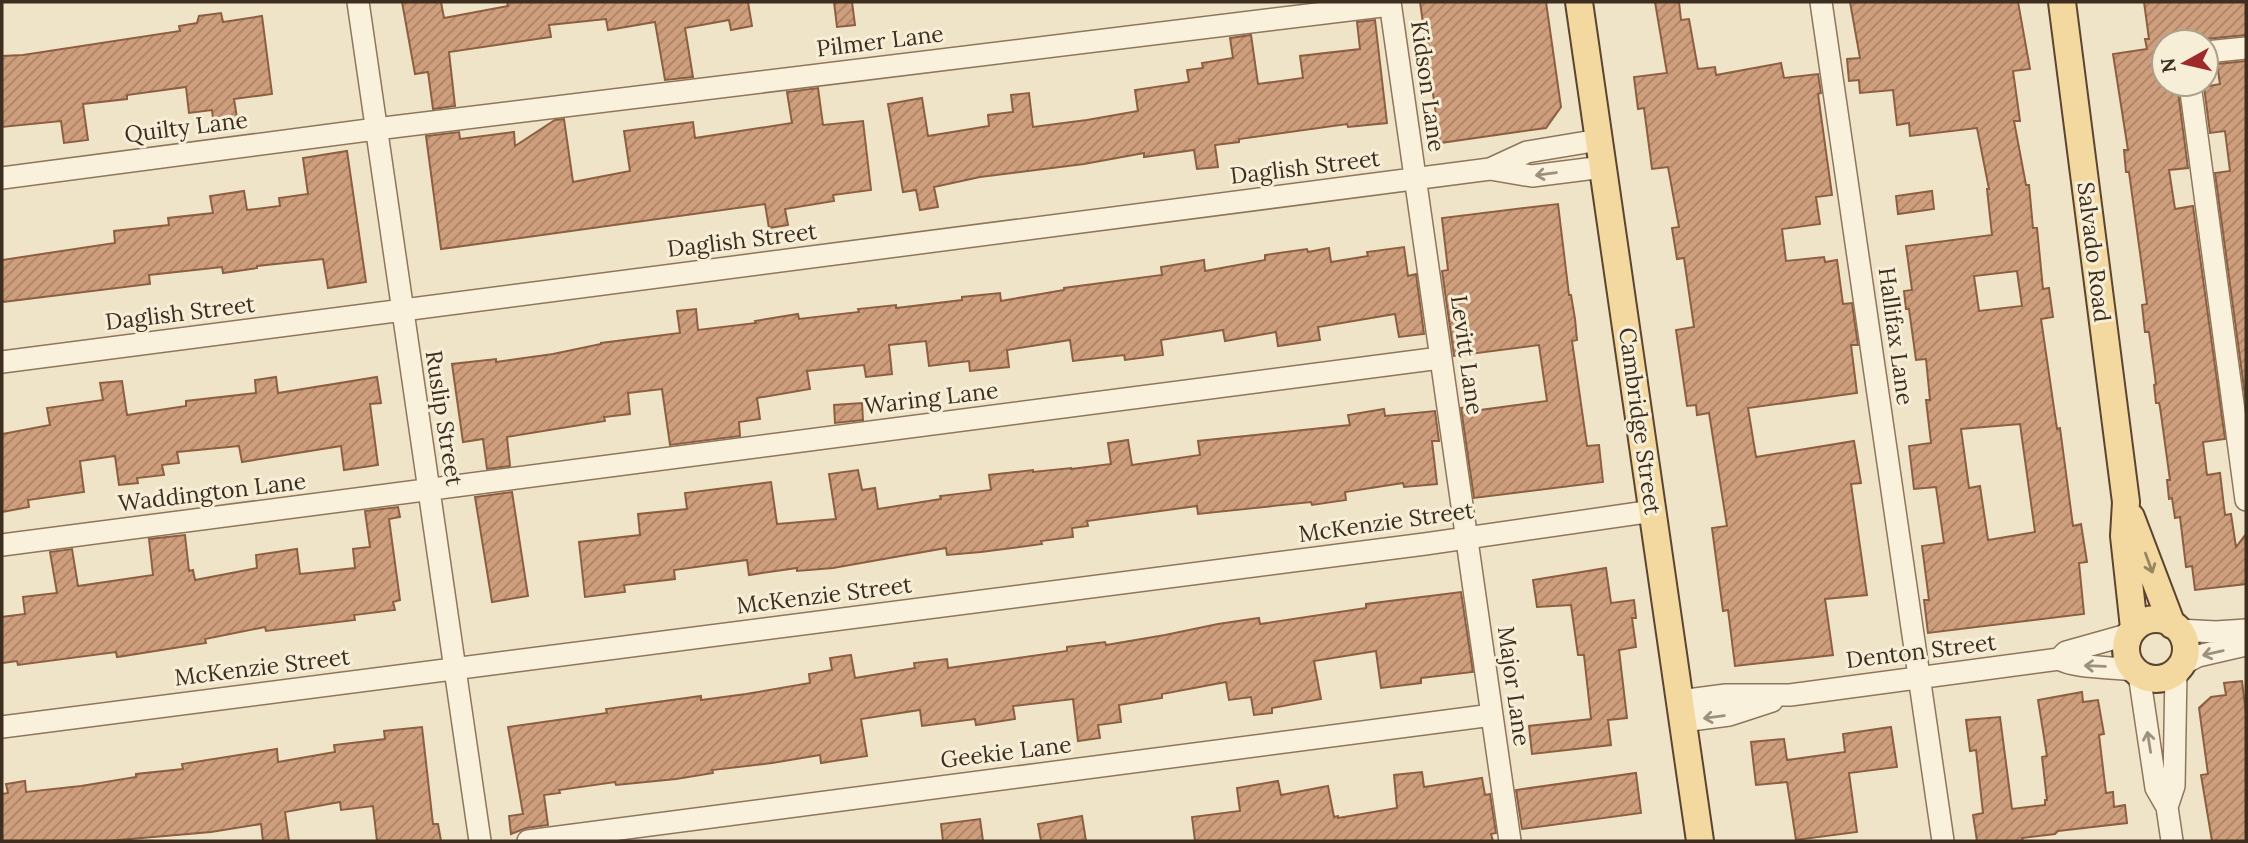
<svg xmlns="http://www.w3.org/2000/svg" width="2248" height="843" viewBox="0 0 2248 843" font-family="Lora,serif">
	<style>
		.building { fill: url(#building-hatch); stroke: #8d5f41; stroke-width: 2; fill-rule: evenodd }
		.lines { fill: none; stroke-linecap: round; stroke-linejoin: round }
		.minor-casing { stroke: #8d765c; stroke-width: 24 }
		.major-casing { stroke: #5b4430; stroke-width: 30 }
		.minor { stroke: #faf1dc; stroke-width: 21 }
		.major { stroke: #f3d9a0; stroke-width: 26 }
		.oneway { stroke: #9c907e }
		.oneway2 { stroke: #988460 }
		.labels { text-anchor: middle; stroke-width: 6; stroke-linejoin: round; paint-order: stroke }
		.street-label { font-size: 23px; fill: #3d2e20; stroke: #f7eed8 }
	</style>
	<defs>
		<pattern id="building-hatch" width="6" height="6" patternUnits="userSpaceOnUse" patternTransform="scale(1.75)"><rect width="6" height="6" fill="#cf9f7d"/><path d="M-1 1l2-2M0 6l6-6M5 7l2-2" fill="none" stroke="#a98266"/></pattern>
	</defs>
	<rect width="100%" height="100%" fill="#f0e4c8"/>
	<path class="building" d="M402 2H441L444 18 508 6 507 2H748L752 26 731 30 729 20 685 28 693 77 665 80 655 22 608 30 606 19 549 25 551 37 449 52 455 106 433 109 428 72 415 74Z
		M834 2H852L855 25 837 27Z
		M1420 2H1546L1561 107 1546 128 1440 143Z
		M1655 2H1679L1681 20 1689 19 1698 69 1715 67 1716 75 1781 63 1784 78 1818 74 1821 93 1818 94 1832 195 1816 197 1820 224 1782 229 1786 261 1824 257 1825 262 1837 260 1843 304 1852 303 1858 345H1851L1857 393 1748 408 1756 457 1854 441 1861 483 1851 484 1867 595 1825 599 1833 655 1735 666 1728 610 1723 611 1712 528 1727 526 1709 413 1697 415 1696 405 1687 406 1676 330 1694 327 1684 258 1677 259 1672 228 1679 227 1668 167 1652 169 1644 108 1638 109 1634 77 1667 73Z
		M1850 2H2018L2030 69 2013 71 2020 121H2014L2026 185H2029L2033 228H2037L2043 289 2049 288 2053 317 2041 319 2057 429 2060 428 2073 526 2081 524 2087 562 2079 563 2084 614 1928 633 1924 600H1929L1922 546 1944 543 1936 487 1914 489 1909 446 1931 443 1926 400H1930L1926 359 1916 360 1909 309H1906L1904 291 1912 290 1906 246 1992 235 1987 189H1989L1977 128 1910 136 1909 123 1897 125 1893 90 1860 93 1859 80 1849 81 1847 59 1860 58ZM2017 271 2022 306 1979 311 1974 276ZM2020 424 2035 532 1988 540 1980 486 1969 488 1961 429Z
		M2144 2H2246V35L2205 39 2198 42H2164V84H2177L2188 168 2169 170 2175 209 2193 206 2225 439 2203 442 2207 475 2220 473 2225 515 2231 514 2236 547 2246 534V584L2195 590 2192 566 2186 567 2180 517 2175 518 2172 498 2169 499 2167 480H2170L2160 407 2159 403H2156L2154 385 2156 384 2149 332H2145L2142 305 2147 304 2129 172H2126L2124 150H2128L2113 54 2147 49 2145 39H2149Z
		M221 13 223 22 262 16 272 94 234 99 238 124 214 127 212 110 189 113 186 87 127 95V99L83 104 88 140 64 143 61 121 2 127V56L23 55 180 31 179 26 197 23 199 16Z
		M1375 20 1387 123 1348 127 1347 124 1239 139V142L1215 145 1218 167 1197 169 1194 150 1144 157V153L1084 164 980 177 934 187 938 207 920 210 916 190 903 192 888 104 922 98 928 136 989 126 988 115 1013 112 1011 95 1029 93 1033 127 1087 120 1138 111 1135 90 1189 82 1187 70 1203 68 1202 63 1233 58 1230 38 1251 35 1258 84 1303 78 1300 56 1360 49 1357 22Z
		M2246 61V403L2215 173 2230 171 2225 131 2210 133 2204 87 2220 84 2217 64Z
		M818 88 823 125 863 121 871 190 833 195 834 201 785 209 788 225 769 228 765 204 441 249 426 136 459 132 460 139 514 132 515 146 555 120 564 119 573 182 630 171 624 131 693 122 695 138 792 123 787 92Z
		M347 151 366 282 328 288 323 259 257 266V268L223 273 222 267 149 275 150 284 2 302V260L115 243 114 231 169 225 168 218 213 213 210 196 244 191 247 210 280 206 279 198 308 194 303 158Z
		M1932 191 1934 209 1898 214 1896 196Z
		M1558 204 1569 295H1571L1575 319 1577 340 1572 341 1587 446 1599 445 1603 482 1474 498 1461 408 1480 406V410L1547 401 1539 345 1454 356 1442 271 1448 270 1442 218Z
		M1404 247 1408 276 1416 274 1424 334 1399 337 1395 314 1318 327 1320 340 1278 346 1276 332 1225 341 1223 330 1161 340 1163 355 1125 360 1124 355 1073 361 1070 340 1007 350 1009 367 970 371 969 361 929 366 926 341 889 345 892 374 866 377 864 365 807 371 810 389 757 398 760 419 739 422 740 436 670 445 662 389 628 393 630 414 604 417 605 421 507 437 510 466 487 469 483 439 463 442 452 364 496 359V362L553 354 601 344V343L680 333 677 311 696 309 698 330 756 323 755 321 798 314 799 319 859 312 858 309 896 305V308L962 300V297L1000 293 1001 301 1064 290V288L1162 275 1161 267 1204 260 1205 271 1265 260V255L1307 249 1308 252 1329 248 1331 262 1368 256 1367 252Z
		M276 377 278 393 377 377 381 403 370 404 378 465 344 470 341 446 242 462 239 446 177 452 179 463 162 465 164 475 137 478 138 483 119 485 115 456 80 461 84 492 28 500 29 507 2 512V434L50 425 47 408 103 400 100 383 122 381 127 415 186 406V401L256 393 255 380Z
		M862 403 863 420 835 423 834 405Z
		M1384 409 1385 416 1435 411 1439 441H1432L1437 484 1404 487 1403 483 1345 492 1346 500 1312 505 1311 502 1198 514 1197 506 1087 521 1088 526 1072 528 1073 537 1041 541 1042 544 981 552 947 555 946 548 833 568 797 571V568L749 575 747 560 674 570 675 579 624 585 625 592 585 597 579 542 640 535 638 514 687 509 685 493 771 482 777 524 836 519 829 474 858 470 862 490 875 488 878 509 941 499 940 496 991 490 989 475 1033 470V472L1071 468V469L1111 464 1108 443 1128 440 1132 465 1200 455 1198 441 1350 425 1348 415Z
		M512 492 528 596 492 602 475 497Z
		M398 507 400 517 389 519 400 600 393 602 395 610 354 615 355 620 266 631 265 627 205 639 206 643 117 657 116 652 18 665 17 661 2 663V617L25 614 23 597 57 593 50 552 72 549 78 586 153 575 149 539 185 535 189 571 193 570 195 580 257 568 256 555 297 549 300 574 355 568 353 549 370 547 365 511Z
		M1606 568 1611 603 1634 600 1636 618H1632L1636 647 1619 650 1627 718 1608 720 1611 745 1532 754 1529 726 1591 719 1584 655H1578L1571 605 1537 607 1533 580Z
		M1461 592 1473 672 1421 678V683L1381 688 1376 651 1314 661 1321 699 1272 708V713L1254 715 1251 697 1229 700 1226 682 1162 694V698L1119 705 1121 722 1098 725 1100 738 1078 741 1073 699 1013 706 1015 719 976 725 975 719 922 726 920 710 861 719 867 756 821 763 820 755 772 763 712 770 713 773 676 779 616 785 615 782 559 790 560 793 544 795 548 825 526 828 511 834 509 816 523 814 508 727 607 713 606 709 701 696V700L746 694 810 683 809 674 832 670 830 658 851 655 855 678 915 668 914 663 947 659 948 668 1067 651V647L1105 642 1106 645 1165 635 1218 624 1259 618 1260 624 1366 608V604Z
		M2242 681 2246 714V841H2212L2201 775 2208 774 2199 708 2211 697 2226 695 2224 683Z
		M2082 692 2083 702 2098 700 2104 734 2099 735 2106 793 2113 792 2114 807 2125 805 2127 823 2058 831 2055 834 2022 838 2023 841H1977L1973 815 1983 813 1976 750 1970 751 1966 720 2000 717 2012 809 2045 805V800H2047L2042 757 2047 756 2038 700Z
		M422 727 433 824H438L441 841H377L373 806 341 810 340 802 285 812 289 841H263L261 824 211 832 107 841H2V794L8 793 6 784 25 781 26 792 81 786 136 777V774L183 769 182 764 277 749 278 762 335 752 334 745 385 739 384 731Z
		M1891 727 1897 767 1849 773 1857 832 1796 840 1787 782 1756 785 1751 742 1784 739 1787 760 1845 752 1843 734Z
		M1422 772 1424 787 1482 778 1485 795 1490 794 1496 833 1491 834 1493 841H1195L1192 817 1240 811 1237 788 1278 781 1281 795 1328 786 1334 817 1338 816V818L1397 808 1394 775Z
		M1636 773 1641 813 1522 829 1516 790Z
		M1082 816 1086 841H1041L1038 824Z
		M980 819 983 841H943L941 824Z"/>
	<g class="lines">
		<g class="minor-casing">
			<path id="minor" d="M358 2 480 841
				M1390 2 1510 841
				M1821 2 1943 841
				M2206 52 2246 48
				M2190 84 2246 500
				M1490 169 1527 152 1599 140
				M2 178 376 129 1390 5
				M2 362 1490 169 1532 176 1603 167
				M2 545 1440 358
				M2178 630 2216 632 2246 630
				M2059 659C2074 668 2113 667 2133 670
				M2181 665 2198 656 2246 645
				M2139 674 2156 788 2167 807 2172 841
				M1680 701 1726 695H1790L2059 659 2066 652 2130 634
				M1683 721 1729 715 1772 701
				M2 727 1425 544 1653 511
				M2167 807 2174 786 2176 671
				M528 841 1492 715"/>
		</g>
		<g class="major-casing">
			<path id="major" d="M1579 2 1700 841
				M2062 2 2126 502 2124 536 2134 628
				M2131 517 2172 625
				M2126 649a30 30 0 1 1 60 0a30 30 0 1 1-60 0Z"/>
		</g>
		<use href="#minor" class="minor"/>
		<use href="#major" class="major"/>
	</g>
	<defs><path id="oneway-shaft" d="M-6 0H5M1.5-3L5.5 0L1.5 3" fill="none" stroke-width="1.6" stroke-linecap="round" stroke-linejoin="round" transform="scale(1.75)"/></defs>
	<g class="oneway">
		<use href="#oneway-shaft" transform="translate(1546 174) rotate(173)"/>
		<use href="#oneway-shaft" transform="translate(2213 653) rotate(167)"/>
		<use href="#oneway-shaft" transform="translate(2095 666) rotate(-178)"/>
		<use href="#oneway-shaft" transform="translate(1714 717) rotate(172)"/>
		<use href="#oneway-shaft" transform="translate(2149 742) rotate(-99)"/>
	</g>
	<use class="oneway2" href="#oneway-shaft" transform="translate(2149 563) rotate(70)"/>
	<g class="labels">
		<g class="street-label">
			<text transform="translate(880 41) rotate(-7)" y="8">Pilmer Lane</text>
			<text transform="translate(1428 86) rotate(82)" y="8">Kidson Lane</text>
			<text transform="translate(186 127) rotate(-7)" y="8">Quilty Lane</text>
			<text transform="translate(1305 167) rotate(-7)" y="8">Daglish Street</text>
			<text transform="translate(742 240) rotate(-7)" y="8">Daglish Street</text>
			<text transform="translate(2094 252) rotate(83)" y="8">Salvado Road</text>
			<text transform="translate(180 313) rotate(-7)" y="8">Daglish Street</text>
			<text transform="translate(1896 336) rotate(82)" y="8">Hallifax Lane</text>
			<text transform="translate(1467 355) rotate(82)" y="8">Levitt Lane</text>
			<text transform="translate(931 398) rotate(-7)" y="8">Waring Lane</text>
			<text transform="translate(444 418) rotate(81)" y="8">Ruslip Street</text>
			<text transform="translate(1640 421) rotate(82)" y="8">Cambridge Street</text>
			<text transform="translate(212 492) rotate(-7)" y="8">Waddington Lane</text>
			<text transform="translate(1386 522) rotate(-8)" y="8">McKenzie Street</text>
			<text transform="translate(824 595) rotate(-7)" y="8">McKenzie Street</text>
			<text transform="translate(1921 651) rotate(-7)" y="8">Denton Street</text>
			<text transform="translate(262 667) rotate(-7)" y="8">McKenzie Street</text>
			<text transform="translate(1514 686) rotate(82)" y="8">Major Lane</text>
			<text transform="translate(1006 752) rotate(-7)" y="8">Geekie Lane</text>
		</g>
	</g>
	<rect width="2248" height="843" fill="none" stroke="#3d2e20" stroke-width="7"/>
	<g transform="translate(2185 63) rotate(262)"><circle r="33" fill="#f7eed8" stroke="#ada18e" stroke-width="2"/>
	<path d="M0-5L12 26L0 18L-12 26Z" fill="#9e2a2b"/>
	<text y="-10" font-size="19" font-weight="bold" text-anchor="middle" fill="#3d2e20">N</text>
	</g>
</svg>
